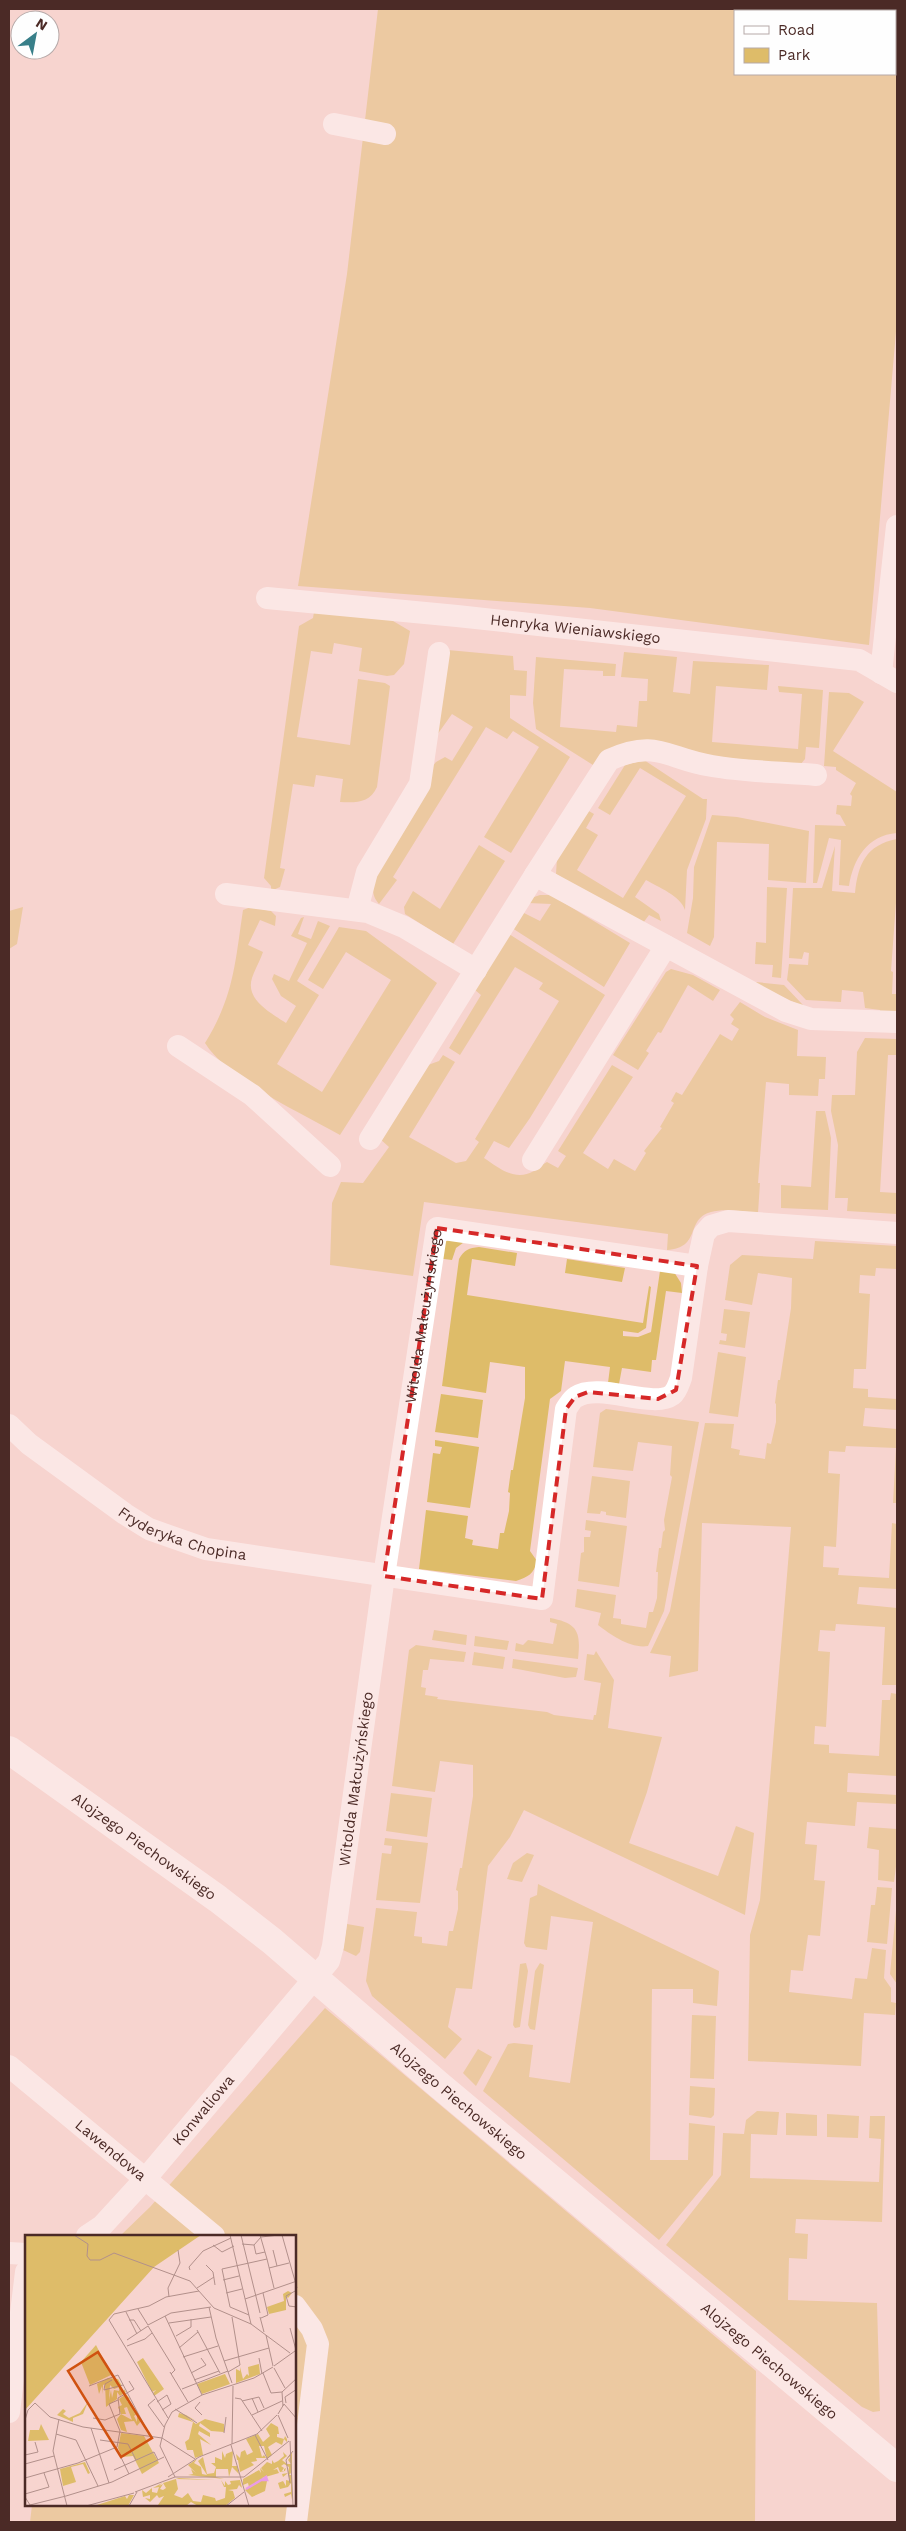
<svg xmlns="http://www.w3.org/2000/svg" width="906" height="2531" viewBox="0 0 906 2531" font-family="'Work Sans',sans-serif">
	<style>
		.green { fill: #debc69; fill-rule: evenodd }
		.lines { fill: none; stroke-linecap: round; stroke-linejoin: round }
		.street { stroke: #fff; stroke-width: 22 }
		.secondary { stroke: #fff; stroke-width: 28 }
		.marked { fill: none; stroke: #d62828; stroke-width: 4; stroke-dasharray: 10 6; stroke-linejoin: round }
		.labels { text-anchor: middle; stroke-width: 4; stroke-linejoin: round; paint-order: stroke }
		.street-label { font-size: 15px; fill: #4b2a26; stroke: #fefefe }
		.inset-river { fill: none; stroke: #e99ce6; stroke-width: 2.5 }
		.inset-road { fill: none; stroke: #b2908b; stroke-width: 1 }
		.view { fill: #d05210; fill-opacity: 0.15; stroke: #d05210; stroke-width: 2.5 }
		.inset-edge { fill: none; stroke: #4b2a26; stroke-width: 2.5 }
	</style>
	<rect width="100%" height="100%" fill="#f7d4cf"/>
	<path class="green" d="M378 9H897V320L869 645 590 608 298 586 347 274ZM735 11H895V74H735Z
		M314 612 388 618 410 631 404 664 394 675 387 676 359 671 362 648 334 643 332 654 311 651 297 737 350 745 358 679 385 683 390 686 377 787C370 803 356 803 340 802L343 779 316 775 314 787 293 784 280 868 285 869 280 887 271 891V886L264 878 299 626 313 618Z
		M448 650 513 656 514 670 527 671 526 696 510 695V718L570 757 511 853 484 837 539 747 513 731 507 739 486 727 393 877 397 880 379 904C371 895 373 888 374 877L432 767 436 762 445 757 452 761 473 727 452 714 437 735Z
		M624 652 677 657 673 692 690 694 693 661 769 665 767 690 716 686 712 742 798 749 802 694 779 692 778 686 823 690 819 748 806 747 805 759 800 765 708 756 593 765 536 729 533 703 536 657 616 664 615 676H603V671L564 669 560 727 616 732 617 725 637 727 639 701H647L648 679 621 677Z
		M829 692 849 693 864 702 833 751 897 792V833C867 835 853 860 849 886L839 885 841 840 829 838 817 883H813L815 825 846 826 840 815 836 814 837 805 851 806 852 796 850 794 856 783 836 770V767L824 766Z
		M644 760 703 799H707L706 819 687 870 685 910C681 896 658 887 646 880L635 897 659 914 661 921 649 915 640 927 556 874 557 858 587 810 594 814 586 828 598 835 577 870 623 898 686 796 640 768 610 815 598 808 625 765Z
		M712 815 737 817 809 831 806 883 768 880 769 844 717 842 714 937 710 946 687 933 693 898 694 867Z
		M897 839V889L891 971 893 972 892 994H897V1015L880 1014V1010L865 1008 863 992 842 990 841 1002 806 1000 787 980 789 964 808 965 809 953 804 952 802 959 789 958 793 888H822L835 846 832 891 855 893C858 864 866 845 897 839Z
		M479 845 505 861 453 944 405 914 404 907 413 891 440 909Z
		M767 887 787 888 781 978 772 977 773 965 755 964 756 942 766 943Z
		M540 895H551L630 943 604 987 512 928 522 912 540 921 551 904 528 903 531 898Z
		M23 907 17 944 9 949V911Z
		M251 907 271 911 276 916 275 926 260 920 248 945 263 952C260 961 255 969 252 978 245 1000 271 1013 286 1023L296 1006 281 996 272 979 274 974 289 981 307 943 291 936 301 918 304 917 298 934 311 939 318 921 330 926 297 981 319 995 277 1064 322 1092 391 980 346 952 323 989 308 980 339 927 366 931 437 983 340 1135C301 1113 228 1080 205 1043 234 996 235 963 243 910Z
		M509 934 605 995 530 1118 509 1148 494 1141 484 1158C499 1168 515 1182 534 1171 539 1169 542 1164 547 1162L558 1168 566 1156 558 1151 612 1065 633 1077 583 1153 608 1169 614 1159 635 1171 646 1153 644 1151 662 1128 660 1127 674 1103 671 1101 676 1092 682 1095 720 1034 732 1041 739 1029 731 1024 734 1019 730 1015 740 1002 765 1017 798 1030 797 1056 826 1057 825 1079H819L818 1096 789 1095V1084L766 1082 758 1183H760L758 1213C744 1212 725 1208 711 1212 685 1219 702 1248 667 1250L668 1234 424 1202 413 1276 330 1265 332 1203 341 1182 363 1183 389 1147 380 1139 428 1065 439 1061 443 1055 455 1062 409 1137 456 1163 466 1161 479 1142 475 1139 559 1001 539 989 543 983 515 967 460 1055 449 1048 481 995 475 990Z
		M671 969 693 975 720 990 713 1001 688 985 661 1033 658 1032 646 1051 649 1053 638 1070 613 1055 666 972Z
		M756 982 784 985 803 1005 811 1010 758 986Z
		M865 1038 897 1039V1055H888L880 1192 897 1193V1214L847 1211 848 1198H835L838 1145 831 1111 832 1095H855L857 1052Z
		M816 1111H825L831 1138 828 1210 781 1208V1185L811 1187Z
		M448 1240H467L456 1248 452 1260 436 1258 441 1245Z
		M815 1241 897 1246V1269L876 1268 875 1276 860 1275 859 1293 870 1294 866 1369H854L853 1388 868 1389V1397L897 1399V1410L865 1408 863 1426 897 1429V1503H893L896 1448 846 1446 845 1452 829 1451 828 1473 840 1474 836 1547 824 1546 823 1567 839 1568 838 1575 889 1578 892 1523 897 1524V1589L859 1587 857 1604 897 1608V1685H882L885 1627 836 1624 835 1631 820 1630 818 1651 830 1652 826 1727 815 1726 814 1744 829 1745V1753L879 1756 882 1700H890L891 1693 897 1694V1776L848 1773 847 1792 897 1795V1804L857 1802 855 1826 807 1822 805 1844 817 1845 814 1880 825 1881 820 1936 808 1935 803 1971 791 1970 789 1992 852 1999 855 1978 867 1979 872 1948 886 1950 884 1978 891 1988V2002L896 2003 895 2015 864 2013 861 2066 748 2061 750 1935 760 1900 791 1527 702 1523 698 1671 669 1677 671 1656 650 1653 670 1611 705 1423 734 1424 731 1448 740 1450 739 1455 765 1459 767 1443 771 1444 776 1422V1404L775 1403 778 1380H780L791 1308 792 1278 758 1273 752 1305 725 1300 730 1265 742 1255 813 1259Z
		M479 1247 517 1253 515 1266 472 1259 467 1295 643 1323 649 1286 651 1287 646 1328 638 1333 623 1331V1336L638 1337 651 1332 660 1271 674 1272 681 1283 682 1293 666 1291 656 1360H652L651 1372 622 1368 619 1384 608 1383 610 1367 565 1361 561 1391 550 1399 530 1551 537 1561C534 1574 528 1577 516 1581L419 1569 426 1510 468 1516 465 1538 473 1540 472 1545 498 1549 500 1533H504L509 1511 510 1493 508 1492 511 1470H513L525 1398V1367L490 1362 486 1393 442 1386 459 1259C464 1250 469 1248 479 1247Z
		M567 1259 625 1268 622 1282 565 1273Z
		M724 1309 750 1312 745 1348 719 1344 720 1340 726 1341 727 1334 721 1333Z
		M718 1352 746 1357 738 1417 709 1413Z
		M441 1394 483 1400 478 1438 435 1432Z
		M606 1409 699 1422 664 1611 648 1646C631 1649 611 1635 598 1625L601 1613 575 1607 577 1589 616 1595 613 1618 621 1619V1624L646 1628 649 1612H653L657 1598 658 1572H656L659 1548H661L663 1532 665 1530 664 1520 672 1477 670 1475 672 1446 638 1442 633 1471 593 1467 600 1413Z
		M435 1440 479 1447 470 1508 427 1502 433 1453 440 1454 442 1447 435 1446Z
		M592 1476 630 1481 626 1518 606 1515V1512L601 1511 600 1514 587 1513Z
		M586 1520 627 1526 619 1587 578 1581 581 1553 584 1552V1537H590L591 1531 585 1530Z
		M550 1618C578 1623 581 1632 578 1659L515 1651 516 1643 523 1645 528 1640 553 1644 557 1624 550 1622Z
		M434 1630 467 1635 466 1645 432 1640Z
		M475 1636 509 1641 507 1650 474 1646Z
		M416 1645 466 1652 464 1662 430 1659 428 1670H423L421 1687 426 1688 425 1695 438 1697 437 1699 547 1712 554 1715 593 1720 594 1715H596L601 1683 584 1680 587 1654 594 1655 596 1651 614 1680 608 1728 662 1737 647 1792 629 1843 718 1876 736 1826 754 1833 745 1915 524 1810 510 1837 488 1866 472 1989 456 1988 448 2027 462 2039 445 2059 372 1996 366 1981 376 1908 417 1912 414 1936 422 1937V1943L447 1946 449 1931H453L458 1909V1891L456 1890 460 1868H462L473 1796V1765L440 1761 435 1792 392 1786 409 1650Z
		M474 1652 505 1657 503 1669 472 1665Z
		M513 1659 578 1668 576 1677 565 1678 512 1668Z
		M391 1793 432 1798 427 1837 386 1831Z
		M869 1827 897 1829V1859L894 1882 878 1880 879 1850 867 1848Z
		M385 1838 428 1843 420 1903 376 1900 382 1853 391 1854 392 1846 384 1845Z
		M527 1853 534 1855 522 1882 507 1879 513 1863Z
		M538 1884 719 1971 717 2006 693 2003V1989H652L650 2160H688L689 2123 715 2126 713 2175 659 2240 483 2091 508 2044 514 2043 533 2045 529 2077 570 2083 593 1922 551 1916 547 1950 526 1947 524 1943 530 1898 537 1895Z
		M877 1887 892 1888 887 1944 867 1942 871 1905H875Z
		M897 1900V1984L890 1974Z
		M347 1924 364 1927 360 1952 356 1956 343 1950Z
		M526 1963 528 1971 520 2027 515 2028 513 2025 520 1964Z
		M540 1963 544 1965 535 2030 530 2029 528 2025 535 1971Z
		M325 2008 756 2371 755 2522H30L32 2505H295V2236H120L150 2207Z
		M692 2015 716 2016 714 2079 690 2078Z
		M478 2049 492 2057 476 2086 463 2073Z
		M690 2086 715 2088 714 2115 711 2118 689 2115Z
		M757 2111 779 2112 777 2135 751 2134 750 2178 879 2182 881 2139 869 2138 870 2116H885L882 2222 796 2219 795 2233 808 2234 807 2259 789 2258 788 2300 877 2303 880 2411 873 2412 862 2407 666 2245 721 2175 723 2133 744 2134 746 2120Z
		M786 2113 817 2115V2136L786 2135Z
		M827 2114 859 2116 858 2138 827 2137Z"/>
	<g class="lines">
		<g class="street">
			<path d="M334 124 385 134"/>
			<path id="s1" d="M267 598 457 616 859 660 897 682"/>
			<path d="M881 673 897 526"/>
			<path d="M816 775C782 772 746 772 712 766 667 759 657 738 609 760L535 875 786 1011 811 1019 897 1022"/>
			<path d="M226 894 368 912 404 927 476 970"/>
			<path d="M357 910 367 872 420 784 439 653"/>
			<path d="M178 1046 252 1095 330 1166"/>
			<path d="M370 1139 535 875"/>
			<path d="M533 1160 666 946"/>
			<path id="s2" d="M9 1425 29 1444 125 1514 149 1529 206 1549 542 1599 566 1409C569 1405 572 1399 576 1397 599 1382 653 1409 672 1395 677 1391 679 1383 681 1378L697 1266 704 1234 711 1226 728 1221 897 1233"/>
			<path id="s3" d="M9 2066 214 2236"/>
			<path id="s4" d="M87 2236 102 2226 146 2178 329 1961 333 1946 384 1576 437 1228 697 1266"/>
			<path d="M9 2253 26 2254"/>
			<path d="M295 2306 312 2329 318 2344 296 2522"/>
			<path d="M9 2412 26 2272"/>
		</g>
		<path class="secondary" id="s5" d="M9 1750 218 1899 272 1941 439 2085 897 2468"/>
	</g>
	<path d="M0 0H906V2531H0ZM437 1228 697 1266 676 1390 658 1399 588 1392 575 1397 566 1409 542 1599 384 1576Z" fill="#f7d4cf" fill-opacity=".55" fill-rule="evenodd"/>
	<path class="marked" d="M437 1228 697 1266 676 1390 658 1399 588 1392 575 1397 566 1409 542 1599 384 1576Z"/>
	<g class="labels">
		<g class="street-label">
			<text dy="5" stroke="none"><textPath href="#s1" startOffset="310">Henryka Wieniawskiego</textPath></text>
			<text dy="5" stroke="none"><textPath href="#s4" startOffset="1019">Witolda Małcużyńskiego</textPath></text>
			<text dy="5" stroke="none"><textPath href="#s2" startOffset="208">Fryderyka Chopina</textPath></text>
			<text dy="5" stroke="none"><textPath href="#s4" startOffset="551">Witolda Małcużyńskiego</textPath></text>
			<text dy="5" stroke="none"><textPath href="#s5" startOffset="166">Alojzego Piechowskiego</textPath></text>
			<text dy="5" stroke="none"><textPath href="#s5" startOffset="571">Alojzego Piechowskiego</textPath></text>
			<text dy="5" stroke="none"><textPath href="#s4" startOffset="172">Konwaliowa</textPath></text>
			<text dy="5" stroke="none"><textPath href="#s3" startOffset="132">Lawendowa</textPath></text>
			<text dy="5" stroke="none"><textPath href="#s5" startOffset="976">Alojzego Piechowskiego</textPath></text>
		</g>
	</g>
	<g transform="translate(25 2235)">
		<rect width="271" height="271" fill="#f7d4cf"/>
		<path d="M0 0H176L129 32 0 175ZM263 56 267 58 263 63 261 61V75L244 79 242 72 259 66 258 59ZM71 110 86 140 65 150 56 127ZM118 123 139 154 129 161 128 158 131 155 127 157 112 127ZM234 129 235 139 211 148V134L215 136V132L218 144 222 139 224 141 223 132ZM200 139 205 149 177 159 172 149ZM83 143 93 144 97 151 89 154 85 150 84 165 86 155 87 163 89 155 94 156V153L97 152 98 158 99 154 101 157 95 161 92 157V164L81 172 80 149 88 145 78 150V159L77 151 74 159 72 149ZM101 159 105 164 102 166 112 177 109 179 113 178 109 181 112 187V179L116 186 112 191 109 186 99 187 102 197 96 195 92 184 96 179 107 185 102 172 99 173 101 179H96L93 172 97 170 94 164ZM63 167 58 179 48 183V187L32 180 38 174 41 176 38 179 44 183 55 178ZM154 178 161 180 171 186 162 182 171 189 180 184 199 189V197L186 196 175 188 174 191 185 198V202L174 196 173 199 186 210 175 204 178 220 170 223 168 215H162L160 207 164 204 168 187 153 182ZM246 188 253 192 254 199 260 196 254 199H252V202L259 204 260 201 262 204V207L259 204 257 210 251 207 243 212 247 220 242 224 239 211H234L237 222 239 220 241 223H231L232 226 226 227 229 230 215 237 213 225H216H212L211 219 215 223 216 217 220 215 222 220 228 217 221 204 233 199 238 207 245 201 241 194ZM16 189 24 205 3 206 5 195H14ZM96 198 119 201 134 228 117 239 108 221 97 222 93 213ZM197 216 200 223 201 219 208 216 207 231H212L214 239 207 232 204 242 203 234H191V242L199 244 163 240 168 239 166 234 171 238 163 230 172 224 169 228 176 232 177 239 182 240 173 226 178 222 182 239 189 238 191 232 186 228H190V222L197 225ZM258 217 262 221 257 225 262 229H266L263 225 266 221 262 223 267 217V237L264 240H267V265L266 259 260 262 259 259 266 257V248L263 252 255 254 253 248 258 246 261 251V245L265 246 263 238 258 242 257 239 263 238 264 232 259 229 256 231 259 233 257 236H259V234L261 233 260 236 255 237 253 232 248 235 252 234 254 238 237 243 242 246 240 256 227 262 220 255 224 252 223 248 218 250V244L234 235 236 238 235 233 239 237 236 233 242 227 247 229V225L249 228 253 226 259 221ZM60 227 65 238 63 239 58 229 46 232 51 247 38 251 35 234ZM154 243 190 245 151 244 153 254 149 260 157 263 163 258 168 266 176 267 178 260 190 263 191 266 200 263 201 252H199L196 245 200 251V246L203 250 206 249 205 246 215 245 217 253 214 250 212 254 203 255 208 256 210 263 200 271H173L166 267 161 271H123L119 267 123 271 133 270 139 261 134 263 132 260 125 267 120 263 125 264V260L118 262 117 255 121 258 127 253V257L132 258 134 252 128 253 137 248 134 251 138 249 135 254 138 255 141 253 138 248ZM104 260H109L103 271 72 270 100 261 102 264Z" fill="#debc69"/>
		<path class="inset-river" d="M241 242 242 245H236L238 244ZM221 254 238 244"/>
		<path class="inset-road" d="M49 0 63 9 62 21M205 0 226 89M216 0 235 78M235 0 242 24M257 0 272 53M236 2 254 0M217 9 229 10 236 2M188 10 197 17 209 11M229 10 231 19 240 17M248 15 252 31M62 21 65 25H75L89 18 165 46 189 73 226 89 265 118M181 30 188 37 190 50M244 33 264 28M165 35 164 32 178 16 206 3M198 45 214 41M172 53 189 42M272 55 261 61 264 71 272 72M201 58 217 54M144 62 143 53 155 28 153 15M220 64 272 46M184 72 191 103 207 148M113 74 123 90M101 77 112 99M224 80 205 72 197 34 242 24 249 53M140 81 177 160M235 82 239 97M236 83 243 80 238 58M104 85H109L116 96M144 88 186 82M123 90 146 78 186 72M123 91 150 135 146 139M265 93 271 115M172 95 195 138M241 100 248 131M151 101 166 92V84M102 105 123 91M102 111 120 104 127 98M154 113 173 97M158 122 193 111M234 123 237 139M199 126 244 113M80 127 87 141M249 131 270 116M249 133 260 153M145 137 163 167M203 137 215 130 207 82M166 138 181 130 176 123M238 138 246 158 257 157M87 145 80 149 79 155 98 150M169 145 194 136M64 151 93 140 125 201M157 154 203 136M210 163 216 164 237 196M227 163 233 177M130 164 123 170 139 192M217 166 234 162 239 173M132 167 142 160 146 169 137 175M175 167 170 173 177 180M261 168 260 162 272 154M258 171 257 157 272 143M150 174 172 188M253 179 259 169 272 184M227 180 257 166M253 180 263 203M68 183 80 185 95 179 93 163 109 154 104 146M143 183 84 85 89 79 124 71 141 62 174 56M34 184 28 216 42 271M0 185 3 175 10 168 25 182 58 192 137 203 170 224M66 193 84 248M199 198 201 182M31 199 51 205 73 251M230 200 243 225M75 205 103 209 111 225M265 206 268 271M207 209 208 151M206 210 224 271M91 212 104 239M0 220 13 217 10 207M0 229 29 221M89 235 129 217 133 225M143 242 174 222 232 199 252 180M150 242 135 211 140 190 147 177 177 160 229 143 248 132M0 243 53 228 92 212 95 196 84 169 93 165M265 248 261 225 268 216M110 257 150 242H219L264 206M0 259 24 252 19 238M0 262 5 270 41 261 87 247 139 222M61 271 109 258M104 271 112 257M201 271 219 257"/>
		<path class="view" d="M73 117 127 203 96 222 43 136Z"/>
		<rect width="271" height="271" class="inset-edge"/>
	</g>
	<rect width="906" height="2531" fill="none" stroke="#4b2a26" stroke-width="20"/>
	<rect x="734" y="10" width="162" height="65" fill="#fefefe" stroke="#b6a9a8"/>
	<rect x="744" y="26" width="25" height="8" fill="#ffffff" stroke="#b6a9a8"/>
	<text x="778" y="35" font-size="15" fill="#4b2a26">Road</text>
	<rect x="744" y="48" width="25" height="15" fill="#debc69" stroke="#b6a9a8"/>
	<text x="778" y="60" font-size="15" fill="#4b2a26">Park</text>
	<g transform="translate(35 35) rotate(32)"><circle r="24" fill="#fefefe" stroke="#b6a9a8"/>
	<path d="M0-4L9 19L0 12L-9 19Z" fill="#387f89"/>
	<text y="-8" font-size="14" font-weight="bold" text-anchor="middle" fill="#4b2a26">N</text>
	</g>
</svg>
